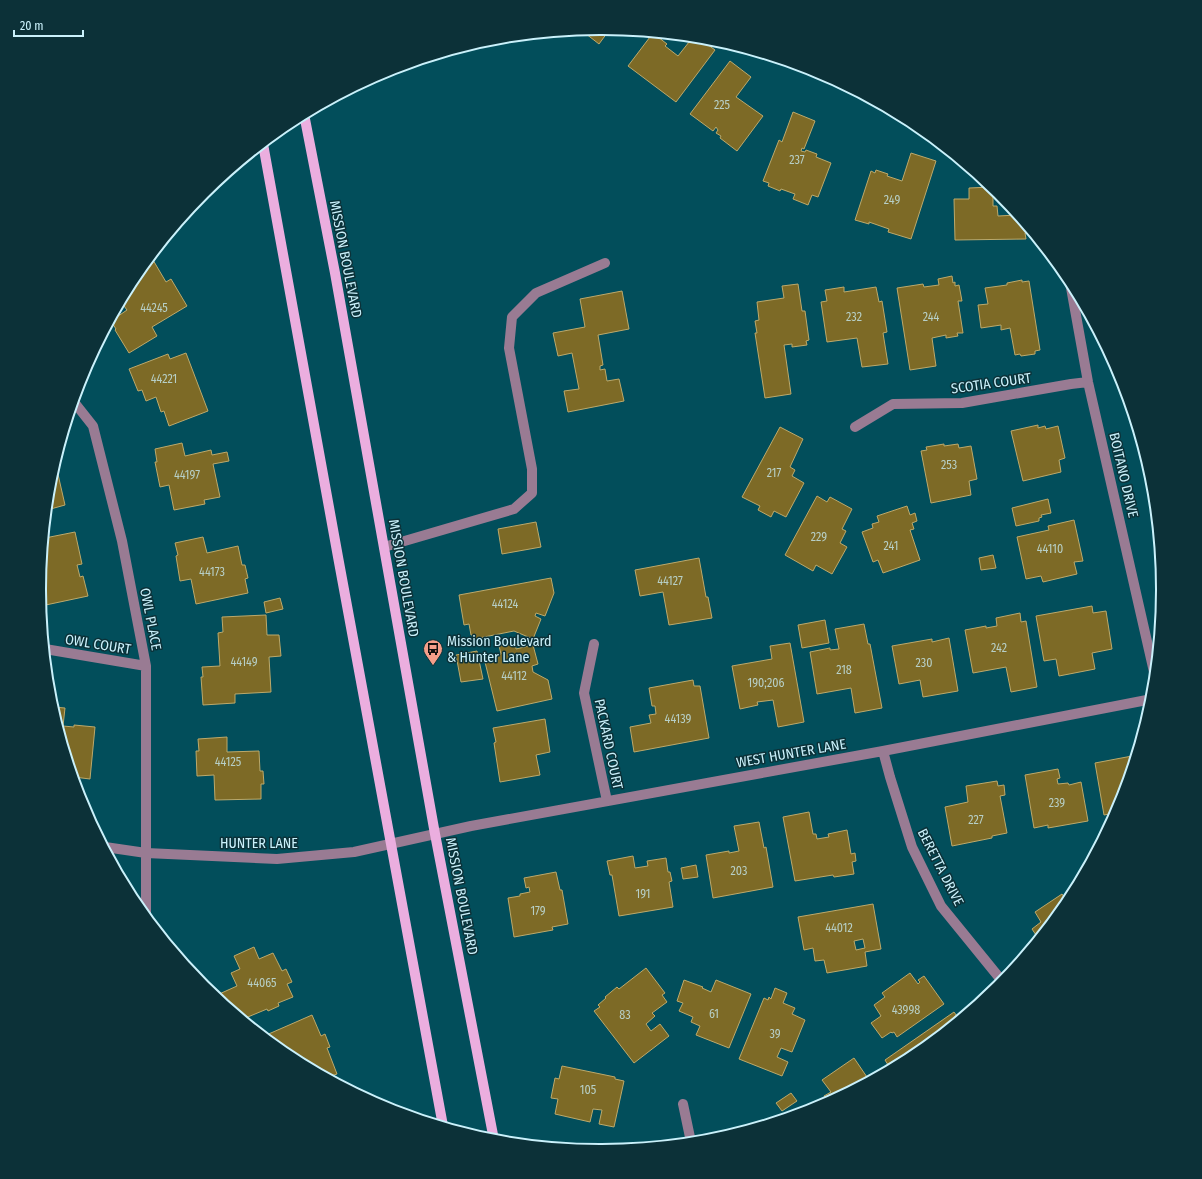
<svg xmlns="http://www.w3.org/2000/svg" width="1202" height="1179" viewBox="0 0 1202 1179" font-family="'Fira Sans Condensed',sans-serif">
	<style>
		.building { fill: #7d6a26; stroke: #bca96b; fill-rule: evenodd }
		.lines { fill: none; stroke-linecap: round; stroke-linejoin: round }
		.minor { stroke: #997b93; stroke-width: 10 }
		.major { stroke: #ebaedf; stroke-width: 10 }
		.labels { text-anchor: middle; stroke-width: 3; stroke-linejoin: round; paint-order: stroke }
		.number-label { font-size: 12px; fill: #b7cfc6 }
		.street-label { font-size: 14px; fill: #caf1fb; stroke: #0c3138 }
		.poi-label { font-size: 14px; fill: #caf1fb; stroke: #0c3138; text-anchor: start }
		.rim { fill: none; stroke: #caf1fb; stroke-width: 2 }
	</style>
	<rect width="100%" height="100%" fill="#024e5b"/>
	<path class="building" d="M601 28 610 29 599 44 581 30Z
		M653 33 667 44 665 46 678 56 693 37 699 38 715 50 676 102 628 66Z
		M730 61 751 77 736 97 763 116 737 151 720 138 721 136 716 133 718 130 716 127 713 131 690 114Z
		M793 112 815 121 804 149 802 148 801 151 805 152 806 150 817 154 816 157 831 163 818 197 812 195 808 205 793 199 795 194 781 189 780 191 768 186 769 183 763 181 779 140 782 142Z
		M911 153 936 161 911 239 888 232 889 229 869 222V224L855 220 871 171 875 173 876 170 888 174 887 176 902 181Z
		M992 187 993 188V206H997L998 216 1017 215 1028 229V233H1025L1026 239 955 240 954 199H969V188Z
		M149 259 151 261 153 260 166 282 171 279 187 306 152 327 157 336 129 353 115 330 116 329 111 321 127 310 121 302 134 277Z
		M952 276 953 283 955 282V286L959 285 962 301H958L963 333H957L958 336 946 338V335L932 338 936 366 910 370 897 288 923 284 924 287 939 285 938 279Z
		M1022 280V282L1029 281 1040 350 1035 351V354L1021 356 1020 354 1015 355 1010 328 1001 330V325L981 328 978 305 988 304 985 288 1007 285V283Z
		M798 284 802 311H805L809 340 806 341 807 345 792 347V344L784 345 791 394 765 398 755 333H757L755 321 759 320 757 302 784 298 782 286Z
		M844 287V292L876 287 879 302 882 301 887 332 883 333 888 364 862 367 857 338 827 342 821 302 827 301 825 290Z
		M622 291 629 329 598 335 603 365 600 366V370L605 369 607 381 619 379 624 401 568 412 564 391 579 389 572 353 558 356 553 333 585 327 580 299Z
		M186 353 208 411 169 426 164 411 161 412 156 397 146 401 142 390 138 391 129 369 168 354 170 359Z
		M1038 425V428L1045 426 1046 429 1058 426 1065 458 1059 460 1061 472 1023 481 1011 431Z
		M780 427 803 439 790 467 795 470 792 476 804 483 786 517 774 511 771 517 758 510 760 506 742 497Z
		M182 443 185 456 211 450 212 455 227 452 229 461 213 464 220 497 204 500 205 504 174 510 169 485 160 487 155 462H157L155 449Z
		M944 444V446L958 444 959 448 971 446 977 479 969 481 971 495 931 503 921 451 927 450 926 447Z
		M57 470 65 505 47 510 50 480 53 471Z
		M817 496 827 502 830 497 852 509 842 529 846 531 840 543 847 547 832 574 816 565 813 571 785 555Z
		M1048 499 1051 513 1041 515 1042 517 1039 518V521L1016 526 1012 508Z
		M907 506 910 515 915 513 917 521 912 523 914 529 910 530 920 560 883 573 878 560 873 562 862 532 873 528 872 524 879 522 877 516Z
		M1074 520 1083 561 1074 562 1077 574 1043 582 1041 576 1026 579 1017 537 1049 530 1048 526Z
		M536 522 541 547 502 554 498 529Z
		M75 532 82 564 77 565 80 577 83 576 88 596 41 606 40 589 45 538Z
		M203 537 207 553 238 546 242 565H245L248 578 245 579 248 593 196 604 191 579 180 581 176 556 178 555 175 543Z
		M993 555 996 568 981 570 979 558Z
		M699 558 706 597H708L712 618 669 625 663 592 640 596 635 570Z
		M551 578 554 593 545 616 536 613 535 616 541 619 533 639 514 631 474 639 473 635H471L469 624 464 625 459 595Z
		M280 598 283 609 266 613 264 602Z
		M1092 606 1093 613 1106 611 1112 649 1092 653 1095 669 1059 676 1056 659 1044 661 1036 616Z
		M1020 613 1021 622 1026 621 1037 687 1011 692 1006 667 973 673 965 630 986 626V628L997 626 996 618Z
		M266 615 267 635H279L281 656 269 657 271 692 235 694V703L203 705 201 677H203L202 667 220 666 218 633 223 632 222 617Z
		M825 620 829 643 802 648 798 625Z
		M864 624 868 644H870L882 708 855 713 851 688 817 694 810 652 830 648V650L839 649 835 629Z
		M949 638 958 691 923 697 920 680 899 684 892 646 932 639V642Z
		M515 642 516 649 533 645 538 664 532 666 533 672 548 680 552 699 497 711 484 658 501 654 499 646Z
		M790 643 804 722 778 727 773 700 757 702 758 705 740 709 732 666 772 659 770 646Z
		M477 651 483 679 461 682 456 655Z
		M693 680 694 686H700L709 738 634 752 630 727 651 723 649 715 656 714 655 706H652L649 688Z
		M53 707 65 708 63 726 74 727V725L95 727 90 779 74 777Z
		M545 719 550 752 536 755 540 775 500 782 494 743 496 742 493 728Z
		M227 737V752L259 751 260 771H263L264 784H261V799L215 800 214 775 197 776 196 751H199L198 739Z
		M1132 756 1133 761 1120 805 1115 813 1104 815 1095 763Z
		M1058 769 1060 778 1057 779 1058 784 1068 783 1069 785 1081 782 1088 821 1048 828V825L1034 828 1025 775Z
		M997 781 998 786 1004 785 1005 795 1000 796 1007 833 992 836V838L952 846 945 807 968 802 966 786Z
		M809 812 813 834H816L817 839 829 837 828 834 847 830 851 854 855 853 856 861 852 862 854 874 834 877 833 875 795 881 783 817Z
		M759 822 764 848 766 847 773 887 713 898 706 855 729 851V853L739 851 734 826Z
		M633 856 635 868 648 866 647 861 666 858 668 872H670L672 881 669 882 673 907 619 916 612 875H610L607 861Z
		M696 865 698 877 683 879 681 868Z
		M556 872 560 890H562L568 924 552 927 553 930 514 937 508 898 520 896V894L530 892 529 887 526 888 524 878Z
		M1062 894 1066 900 1071 896 1068 902 1038 938 1032 929 1041 922 1035 912Z
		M873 904 881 949 865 952 867 966 827 973 824 960 815 961 813 948 804 950 798 917ZM863 939 865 948 856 950 854 941Z
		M254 947 259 959 273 953 282 971 286 969 292 982 287 984 293 997 278 1003 279 1006 268 1011 267 1009 243 1019 218 998 217 995 237 986 231 973 240 969 234 956Z
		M646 968 665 993 662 995 667 1002 652 1013 655 1016 646 1024 651 1031 660 1024 669 1036 634 1063 594 1011 600 1007 598 1005 606 998 605 997 617 987 619 989Z
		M910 973 918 984 920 982 918 980 924 976 944 1004 897 1037 894 1032 892 1033 891 1032 882 1038 871 1023 881 1016 874 1005 885 997 882 993Z
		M684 980 703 987 702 988 711 992 716 980 751 994 729 1048 696 1035 700 1026 691 1022 693 1017 679 1011 683 1003 677 1001Z
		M775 988 787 993 783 1003 795 1008 792 1014 805 1020 792 1052 781 1048 777 1057 788 1062 782 1076 739 1059 764 998 768 1000 769 997 771 999Z
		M954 1012 959 1019 913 1056 890 1068 885 1060Z
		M312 1015 321 1036 325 1034 330 1047 327 1048 337 1074 328 1077 289 1056 264 1036Z
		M854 1058 869 1080 828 1102 824 1096 831 1092 822 1080Z
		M562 1066 615 1077V1079L624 1081 614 1127 599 1124 602 1110 593 1109 590 1122 555 1114 558 1099 551 1098 555 1078 559 1079Z
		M791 1093 797 1101 782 1111 776 1103Z"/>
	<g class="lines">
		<path class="minor" d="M1070 282 1088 382 1154 672
			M74 402 93 426 122 541 146 666V916
			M855 427 893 404 962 403 1071 384 1088 382
			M384 547 514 509 532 493V469L509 348 512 317 536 293 605 263
			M594 644 584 693 607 801
			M45 649 146 666
			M883 751 890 777 912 847 941 906 1002 981
			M105 847 146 853 277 859 354 852 471 826 883 751 1152 699
			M683 1104 691 1142"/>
		<path class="major" d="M304 114 335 273 435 834 494 1140
			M263 144C320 472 385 798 443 1126"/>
	</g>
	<defs>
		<g id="bus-pin" transform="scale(1)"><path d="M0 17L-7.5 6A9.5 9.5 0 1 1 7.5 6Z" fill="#f49e8a" stroke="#0c3138"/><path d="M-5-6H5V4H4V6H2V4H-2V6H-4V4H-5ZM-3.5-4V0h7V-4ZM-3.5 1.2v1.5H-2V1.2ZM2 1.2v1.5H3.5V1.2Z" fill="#111"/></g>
	</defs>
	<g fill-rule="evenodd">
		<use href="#bus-pin" x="433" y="649"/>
	</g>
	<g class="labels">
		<g class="number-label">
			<text x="722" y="109">225</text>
			<text x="797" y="164">237</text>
			<text x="892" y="204">249</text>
			<text x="154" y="312">44245</text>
			<text x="854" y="321">232</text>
			<text x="931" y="321">244</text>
			<text x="164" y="383">44221</text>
			<text x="949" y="469">253</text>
			<text x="774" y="477">217</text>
			<text x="187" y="479">44197</text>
			<text x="819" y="541">229</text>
			<text x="891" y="550">241</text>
			<text x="1050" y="553">44110</text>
			<text x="212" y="576">44173</text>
			<text x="670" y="585">44127</text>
			<text x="505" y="608">44124</text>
			<text x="999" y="652">242</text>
			<text x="244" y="666">44149</text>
			<text x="924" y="667">230</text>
			<text x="844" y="674">218</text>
			<text x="514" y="680">44112</text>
			<text x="766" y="687">190;206</text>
			<text x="678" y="723">44139</text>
			<text x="228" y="766">44125</text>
			<text x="1057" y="807">239</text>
			<text x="976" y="824">227</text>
			<text x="739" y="875">203</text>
			<text x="643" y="898">191</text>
			<text x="538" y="915">179</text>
			<text x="839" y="932">44012</text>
			<text x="262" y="987">44065</text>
			<text x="906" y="1014">43998</text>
			<text x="714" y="1018">61</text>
			<text x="625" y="1019">83</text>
			<text x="775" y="1038">39</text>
			<text x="588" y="1094">105</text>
		</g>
		<g class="street-label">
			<text transform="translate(346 259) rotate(79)" y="5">MISSION BOULEVARD</text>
			<text transform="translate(991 383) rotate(-8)" y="5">SCOTIA COURT</text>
			<text transform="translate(1124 475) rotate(77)" y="5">BOITANO DRIVE</text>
			<text transform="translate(404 578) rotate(80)" y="5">MISSION BOULEVARD</text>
			<text transform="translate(151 619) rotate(79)" y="5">OWL PLACE</text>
			<text transform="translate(98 644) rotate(9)" y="5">OWL COURT</text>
			<text transform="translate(609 744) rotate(78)" y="5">PACKARD COURT</text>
			<text transform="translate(791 753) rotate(-10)" y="5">WEST HUNTER LANE</text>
			<text x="259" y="848">HUNTER LANE</text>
			<text transform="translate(941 867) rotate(63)" y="5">BERETTA DRIVE</text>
			<text transform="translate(462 896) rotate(79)" y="5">MISSION BOULEVARD</text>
		</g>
		<g class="poi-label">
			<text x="447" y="646">Mission Boulevard<tspan x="447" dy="16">&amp; Hunter Lane</tspan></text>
		</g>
	</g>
	<path d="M0 0H1202V1179H0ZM600 35H602A554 554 0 0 1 1156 589V590A554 554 0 0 1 602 1144H600A554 554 0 0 1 46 590V589A554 554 0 0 1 600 35Z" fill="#0c3138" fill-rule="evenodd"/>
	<path class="rim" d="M600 35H602A554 554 0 0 1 1156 589V590A554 554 0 0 1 602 1144H600A554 554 0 0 1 46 590V589A554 554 0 0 1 600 35Z"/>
	<path d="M14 30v6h69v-6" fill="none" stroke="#caf1fb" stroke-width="2"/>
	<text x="20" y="30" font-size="12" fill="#caf1fb" stroke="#0c3138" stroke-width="3" paint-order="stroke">20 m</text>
</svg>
